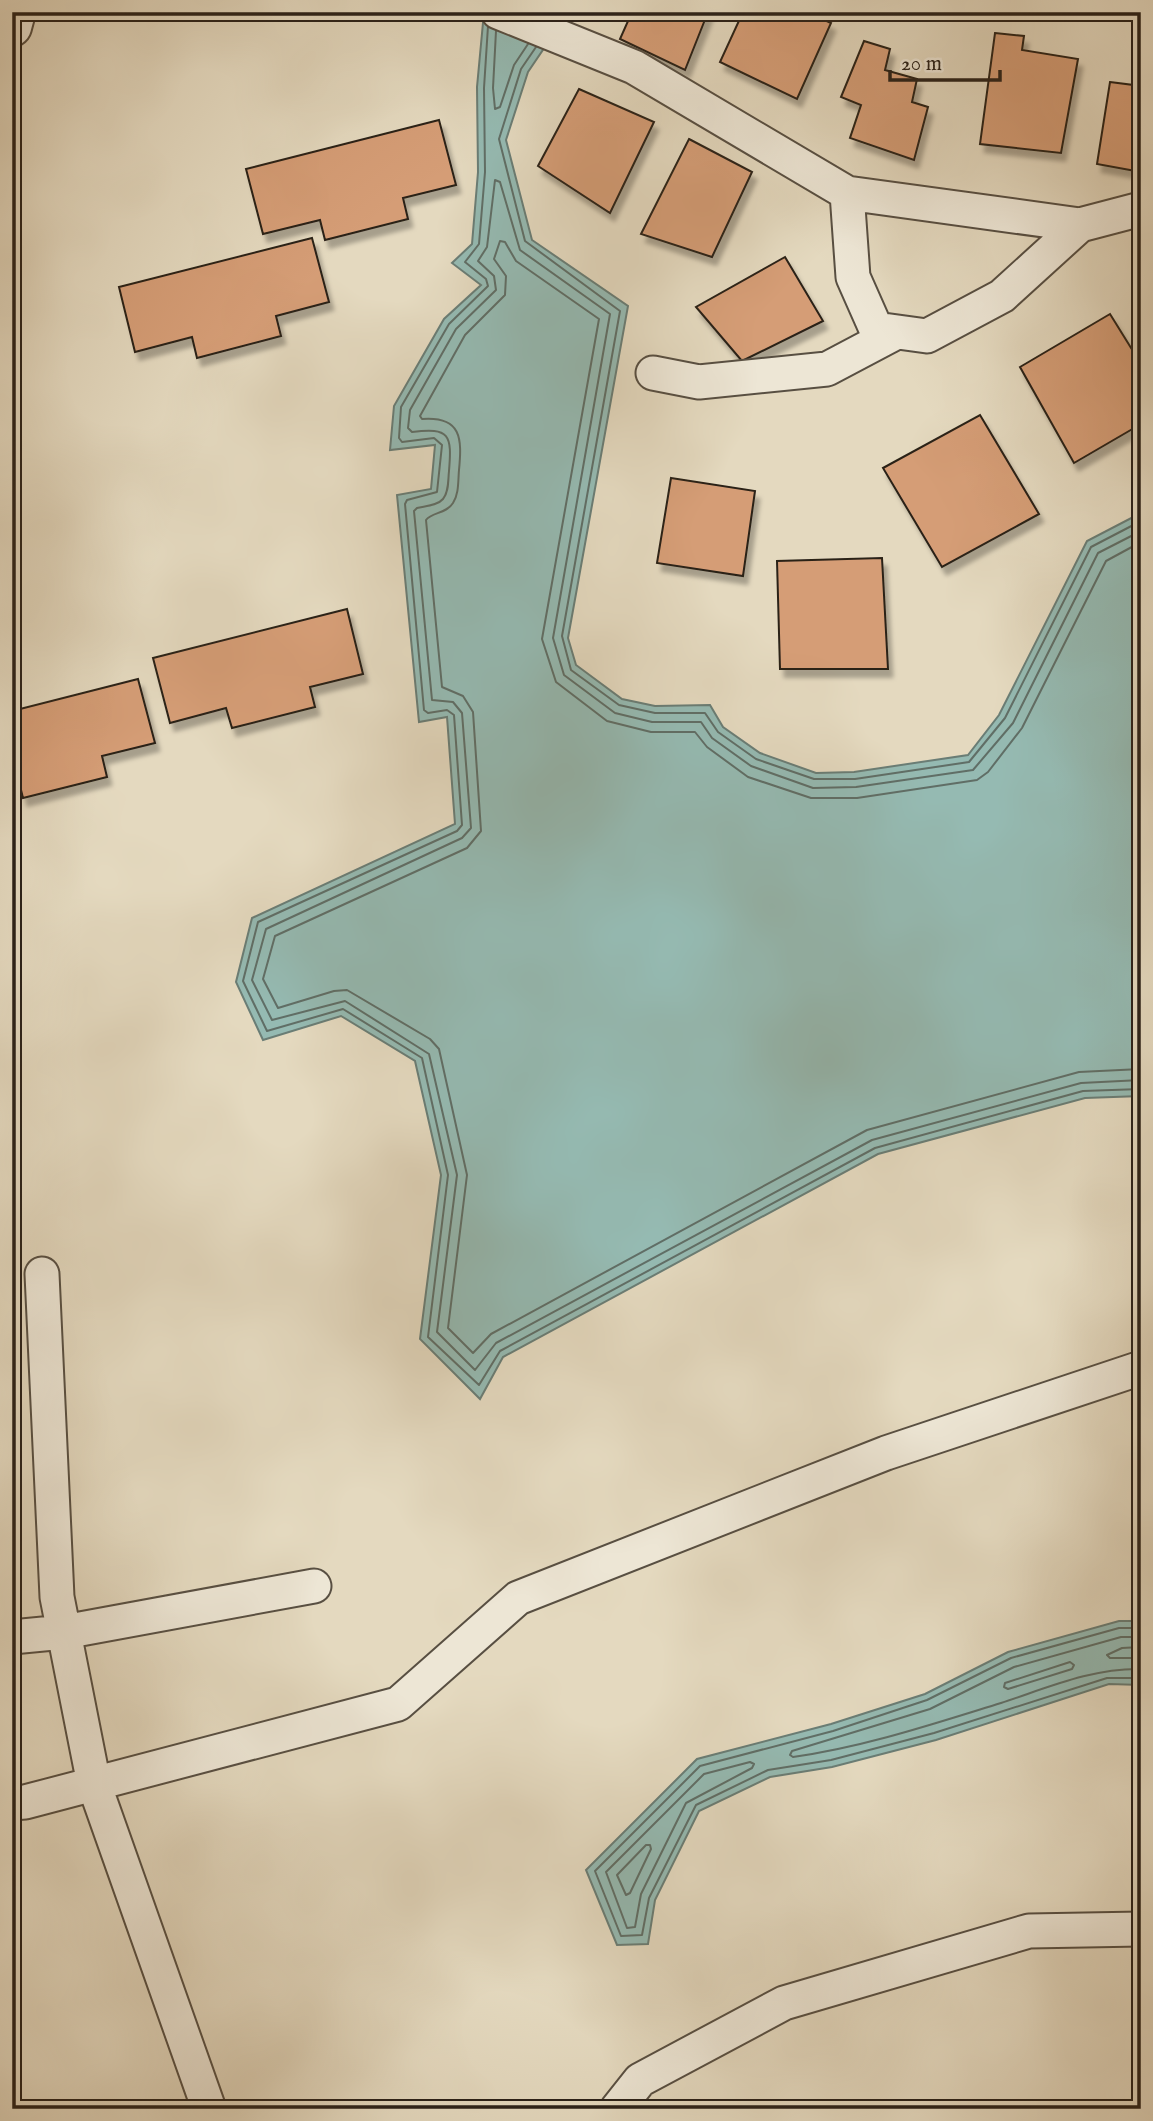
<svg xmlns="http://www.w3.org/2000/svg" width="1153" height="2121" viewBox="0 0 1153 2121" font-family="'IM FELL English',serif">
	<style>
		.water { fill: #95bab2; stroke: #6a7d75; stroke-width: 2 }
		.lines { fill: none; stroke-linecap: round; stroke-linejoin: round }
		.shore { stroke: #606e66; stroke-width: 2 }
		.building { fill: #d59d76; stroke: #2a2119; stroke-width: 2; filter: url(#shadow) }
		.minor-casing { stroke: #584f42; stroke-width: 37 }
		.tertiary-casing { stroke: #584f42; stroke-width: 42 }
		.minor { stroke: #ede6d5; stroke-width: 33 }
		.tertiary { stroke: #ede6d5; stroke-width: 38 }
	</style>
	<defs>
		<filter id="shadow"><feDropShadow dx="4.5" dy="8" stdDeviation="2" flood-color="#0004"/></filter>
	</defs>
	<rect width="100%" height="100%" fill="#e4d9bf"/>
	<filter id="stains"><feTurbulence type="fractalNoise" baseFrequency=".00286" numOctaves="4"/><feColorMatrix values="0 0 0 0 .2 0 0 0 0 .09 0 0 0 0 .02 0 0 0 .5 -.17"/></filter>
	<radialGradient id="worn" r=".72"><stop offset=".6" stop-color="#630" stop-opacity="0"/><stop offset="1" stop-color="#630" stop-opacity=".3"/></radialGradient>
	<path class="water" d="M484 12H559L555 32 528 72 506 140 532 240 628 306 568 638 576 665 622 699 655 706 710 705 723 727 760 753 816 773 854 772 968 755 999 715 1087 541 1141 513V1096L1085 1098 878 1154 503 1357 480 1399 420 1339 441 1175 415 1061 341 1016 263 1040 236 982 252 918 455 824 447 717 419 722 397 495 431 489 435 445 390 450 394 406 444 319 481 285 452 263 472 244 478 172 477 87Z
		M1119 1621H1141V1685L1109 1684 936 1740 832 1767 770 1777 699 1811 655 1900 648 1944 617 1945 586 1870 697 1759 831 1724 925 1694 1008 1652Z"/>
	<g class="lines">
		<path class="shore" d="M488 26 484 88 485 172 479 244 465 262 486 279 488 286 449 324 401 407 399 438 402 442 434 438 442 445 437 492 407 500 405 504 424 710 428 713 447 710 454 715 462 825 457 831 258 922 243 981 267 1031 343 1009 422 1058 448 1175 428 1337 479 1385 500 1351 875 1148 1083 1091 1141 1089
			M496 31 493 88 495 109 500 107 514 65 528 44
			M536 47 521 69 499 139 525 241 620 311 562 636 571 670 619 705 655 713H705L718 732 756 759 814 779H855L969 762 1005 718 1091 547 1141 521
			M1141 531 1098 553 1013 723 973 770 856 787 813 788 751 766 712 738 701 722H652L615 713 564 675 553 638 610 314 520 250 500 182 495 180 487 247 478 261 494 276 496 290 456 329 410 410 408 428 412 432C450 427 452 435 449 471 448 480 449 492 443 499 437 506 425 506 417 508L414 511 432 700 453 702 462 713 471 828 462 838 266 929 252 980 272 1020 345 1001 429 1054 457 1175 437 1332 475 1370 496 1343 872 1140 1081 1083 1141 1080
			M1141 542 1106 561 1022 728 988 772 977 780 857 798H811L748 777 707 747 695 732H651L607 721 556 682 542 639 599 319 516 261 505 242 500 241 494 259 506 276 505 295 465 335 420 416 422 419C462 416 462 439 459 470 458 481 459 494 453 503 446 514 432 512 426 520L442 687 463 696 473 712 481 831 467 848 275 936 263 979 278 1008 334 991 347 990 430 1039 439 1049 467 1175 448 1328 473 1353 491 1334 867 1130 1079 1072 1141 1069
			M1141 1628H1119L1011 1658 927 1700 833 1731 700 1766 595 1871 621 1936 642 1935 649 1898 696 1805 768 1770 831 1760 934 1733 1107 1678H1141
			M1141 1637H1121L1014 1667 930 1709 792 1751 790 1755 793 1757C864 1747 933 1724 1001 1703 1047 1688 1092 1668 1141 1669
			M1141 1647 1122 1648 1107 1655 1110 1658H1141
			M1070 1662 1074 1665 1072 1669 1008 1689 1004 1687 1005 1683Z
			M750 1762 754 1764 752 1768 686 1803 641 1894 635 1927 627 1928 606 1872 704 1774Z
			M646 1845H650L651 1849 630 1893 626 1895 617 1875Z"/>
	</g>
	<path class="building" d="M632 12H708L685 70 620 39Z
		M743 12H807L831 23 797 99 720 62Z
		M995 33 1024 36 1022 50 1078 59 1061 153 980 144Z
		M864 41 890 49 885 70 917 79 912 102 928 107 914 160 850 138 861 105 841 97Z
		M1110 82 1141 86V172L1097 164Z
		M579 89 654 122 610 213 538 166Z
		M439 120 456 185 403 198 408 219 325 240 320 220 263 234 246 169Z
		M689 139 752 172 712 257 641 234Z
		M312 238 329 302 276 316 281 336 197 358 192 337 135 352 119 287Z
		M785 257 823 321 742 361 696 307Z
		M1110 314 1141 364V424L1074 463 1020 367Z
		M980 415 1039 514 942 567 883 468Z
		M671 478 755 491 743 576 657 563Z
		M882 558 888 669H780L777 561Z
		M347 609 363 674 310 687 315 707 232 728 226 708 170 723 153 658Z
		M138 679 155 743 102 756 107 777 23 798 18 778 12 779V711Z"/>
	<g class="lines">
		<g class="minor-casing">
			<path id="minor" d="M498 12 634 67 847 193 1080 225 1141 209
				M847 193 853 277 876 329 927 336 1002 296 1080 225
				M653 373 699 382 827 369 897 332
				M42 1274 57 1597 94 1784 209 2109
				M12 1637 64 1632 314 1586
				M12 1803 25 1802 398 1704 518 1598 886 1453 1141 1368
				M617 2109 640 2080 784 2003 1029 1931 1141 1929"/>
		</g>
		<g class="tertiary-casing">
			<path id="tertiary" d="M12 27 16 12"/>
		</g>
		<use href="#minor" class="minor"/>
		<use href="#tertiary" class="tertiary"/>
	</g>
	<rect width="1153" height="2121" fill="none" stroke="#e4d9bf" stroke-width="42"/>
	<rect x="14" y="14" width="1125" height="2093" fill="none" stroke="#2a2119" stroke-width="3.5"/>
	<rect x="21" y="21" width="1111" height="2079" fill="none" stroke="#2a2119" stroke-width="2"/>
	<path d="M890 70v10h110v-10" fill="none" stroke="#2a2119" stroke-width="3.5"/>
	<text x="901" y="70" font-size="21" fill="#2a2119" stroke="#ede6d5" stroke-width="5" paint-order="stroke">20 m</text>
	<rect width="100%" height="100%" filter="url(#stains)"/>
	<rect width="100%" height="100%" fill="url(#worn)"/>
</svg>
